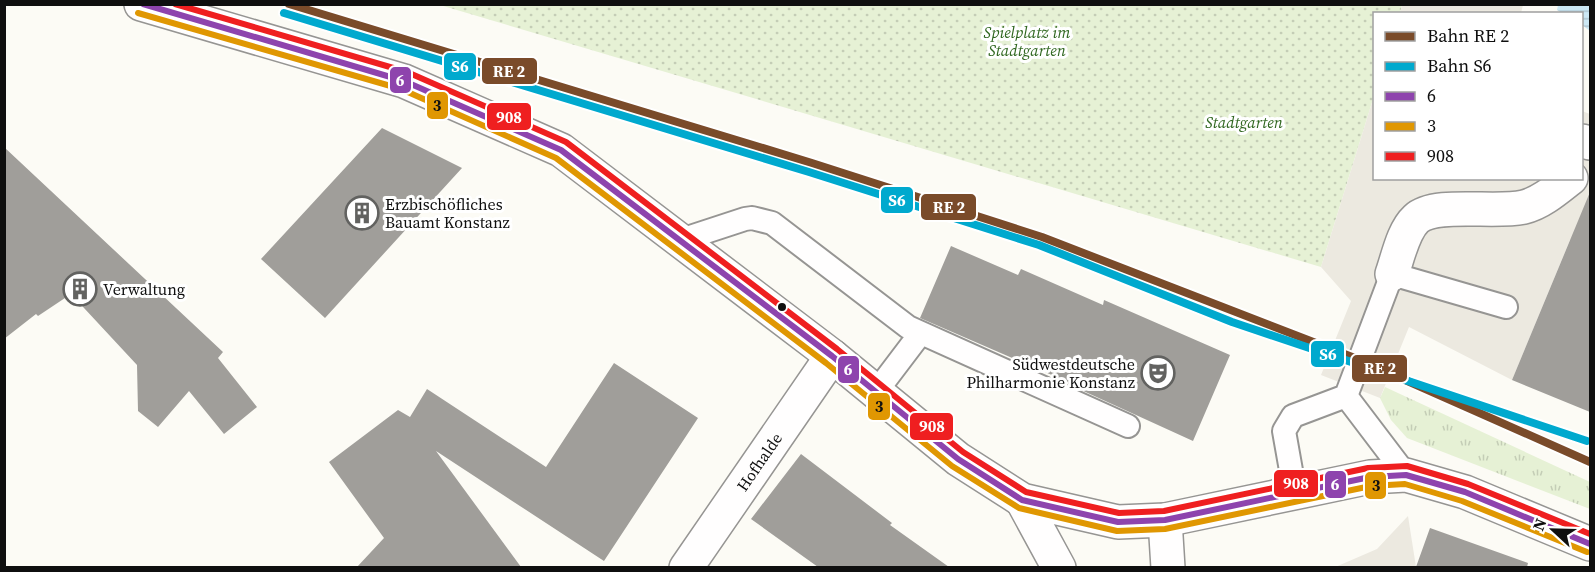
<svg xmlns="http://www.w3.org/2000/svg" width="1595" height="572" viewBox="0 0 1595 572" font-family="'Source Serif 4',serif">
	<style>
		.grass { fill: url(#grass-tufts) }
		.park { fill: url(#park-dots) }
		.plaza { fill: #ece9e0 }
		.water { fill: url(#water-rules) }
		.building { fill: #a09e9a }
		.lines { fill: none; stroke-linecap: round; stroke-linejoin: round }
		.service-casing { stroke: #969593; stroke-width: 26 }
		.pedestrian-casing { stroke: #969593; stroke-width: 36 }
		.minor-casing { stroke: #969593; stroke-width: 36 }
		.tertiary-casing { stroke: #969593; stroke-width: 36 }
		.service { stroke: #fffefe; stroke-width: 22 }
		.pedestrian { stroke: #fffefe; stroke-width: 33 }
		.minor { stroke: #fffefe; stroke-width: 33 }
		.tertiary { stroke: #fffefe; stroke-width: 33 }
		.bus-1-casing { stroke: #fff; stroke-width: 10 }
		.bus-2-casing { stroke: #fff; stroke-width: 10 }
		.bus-3-casing { stroke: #fff; stroke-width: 10 }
		.bus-1 { stroke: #8e44ad; stroke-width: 6 }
		.bus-2 { stroke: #e09702; stroke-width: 6 }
		.bus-3 { stroke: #ef1f20; stroke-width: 6 }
		.rail-1-casing { stroke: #fff; stroke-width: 12 }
		.rail-2-casing { stroke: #fff; stroke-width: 12 }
		.rail-1 { stroke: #7a4b2a; stroke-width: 8 }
		.rail-2 { stroke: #00a9ce; stroke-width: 8 }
		.bus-dot { fill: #0f0f0f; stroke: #fff; stroke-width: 2 }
		.labels { text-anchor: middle; stroke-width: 6; stroke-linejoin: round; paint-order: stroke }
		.park-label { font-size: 16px; font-style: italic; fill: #306720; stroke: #fff }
		.poi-label { font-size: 16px; fill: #0f0f0f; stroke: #fff; text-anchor: start }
		.street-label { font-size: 16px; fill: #0f0f0f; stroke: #fff }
		.line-badge { stroke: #fff; stroke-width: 2 }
		.badge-label { font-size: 16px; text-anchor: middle; font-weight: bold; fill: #fff }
		.pale-badge-label { font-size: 16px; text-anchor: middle; font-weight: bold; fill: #111 }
	</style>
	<defs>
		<pattern id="grass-tufts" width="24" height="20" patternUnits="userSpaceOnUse" patternTransform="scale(1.5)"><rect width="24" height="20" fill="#e6f1d5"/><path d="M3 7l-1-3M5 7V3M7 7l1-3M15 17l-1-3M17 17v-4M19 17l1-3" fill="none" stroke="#c4cdb6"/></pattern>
		<pattern id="park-dots" width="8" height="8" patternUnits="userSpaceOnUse" patternTransform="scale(1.5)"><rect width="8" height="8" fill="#e6f1d5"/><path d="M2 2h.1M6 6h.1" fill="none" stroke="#c4cdb6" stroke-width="1.8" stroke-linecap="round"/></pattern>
		<pattern id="water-rules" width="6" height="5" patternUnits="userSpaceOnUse" patternTransform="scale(1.5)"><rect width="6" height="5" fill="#cce8f5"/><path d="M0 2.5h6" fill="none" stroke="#aec6d1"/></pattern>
	</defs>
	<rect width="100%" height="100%" fill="#fcfbf5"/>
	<path class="grass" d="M1385 387 1590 482V509L1407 438 1391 420 1380 398Z"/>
	<path class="park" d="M440 5H1402L1400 13 1374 14V96L1321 267Z"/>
	<path class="plaza" d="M1402 5 1403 4 1523 5 1521 13H1400Z
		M1374 96V178H1582V111L1590 114V221L1581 244 1570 240 1512 380 1409 327 1380 398 1321 375 1351 301 1321 267Z
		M1408 516 1416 567 1333 568 1377 549Z"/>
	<path class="water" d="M1558 5H1590V31L1582 25V14L1562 13 1557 10Z"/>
	<path class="building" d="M382 128 462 168 325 318 261 259Z
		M4 147 223 352 218 358 257 407 224 434 189 391 158 427 138 411 137 365 71 294 38 316 36 314 4 339Z
		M1590 192V412L1512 380Z
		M951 246 1018 275 1021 269 1103 305 1104 300 1230 355 1193 441 1068 384V382L920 318Z
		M614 363 698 418 604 561 436 451 521 567H357L384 538 329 462 398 410 410 417 427 389 546 467Z
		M801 454 892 523 890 525 949 567H818L751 519Z
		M1430 528 1528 563 1527 567H1416Z"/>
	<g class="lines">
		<g class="service-casing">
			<path id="service" d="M681 240 745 219 752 218 772 223 908 327 1128 426
				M876 392 920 334
				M1346 396 1406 475
				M1295 493 1284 431 1293 416 1346 396 1392 274 1506 307"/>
		</g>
		<g class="pedestrian-casing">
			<path id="pedestrian" d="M1582 141 1590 143
				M1392 274C1398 257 1403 231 1416 219 1435 201 1496 214 1524 207 1541 203 1557 189 1571 178"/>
		</g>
		<g class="minor-casing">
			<g id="minor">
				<path d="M1022 500 1059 568"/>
				<path d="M1165 520 1168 568"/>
				<path id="s1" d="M686 568 832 356"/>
			</g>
		</g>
		<g class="tertiary-casing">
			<path id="tertiary" d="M141 4 404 81 561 150 832 356 958 459 1022 500 1118 522 1165 520 1370 477 1406 475 1465 492 1590 544"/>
		</g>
		<use href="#service" class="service"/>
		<use href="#pedestrian" class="pedestrian"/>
		<use href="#minor" class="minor"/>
		<use href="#tertiary" class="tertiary"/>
		<g class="bus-1-casing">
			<path id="bus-1" d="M143 4 404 81 561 150 832 356 958 459 1022 500 1118 522 1165 520 1370 477 1406 475 1465 492 1590 544"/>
		</g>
		<g class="bus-2-casing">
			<path id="bus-2" d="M138 13 401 89 556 158 826 363 952 466 1019 508 1117 531 1165 529 1371 486 1405 484 1462 501 1587 552"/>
		</g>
		<g class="bus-3-casing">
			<path id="bus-3" d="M175 4 407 72 566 142 837 349 963 452 1026 492 1119 513 1164 511 1368 468 1407 466 1468 484 1590 534"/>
		</g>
		<use href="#bus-1" class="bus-1"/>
		<use href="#bus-2" class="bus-2"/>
		<use href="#bus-3" class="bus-3"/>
		<g class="rail-1-casing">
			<path id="rail-1" d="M289 4 812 163 1042 237 1360 360 1590 462"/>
		</g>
		<g class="rail-2-casing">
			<path id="rail-2" d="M284 13 809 172 1039 245 1232 322 1587 441"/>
		</g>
		<use href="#rail-1" class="rail-1"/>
		<use href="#rail-2" class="rail-2"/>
	</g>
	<defs>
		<g id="building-ring" transform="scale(1.725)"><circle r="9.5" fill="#fff" stroke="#626260" stroke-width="1.5"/><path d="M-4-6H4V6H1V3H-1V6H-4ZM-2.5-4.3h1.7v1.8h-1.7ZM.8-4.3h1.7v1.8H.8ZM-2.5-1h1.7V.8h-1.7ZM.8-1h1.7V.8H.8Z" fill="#626260"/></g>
		<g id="theatre-ring" transform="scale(1.725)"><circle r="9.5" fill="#fff" stroke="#626260" stroke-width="1.5"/><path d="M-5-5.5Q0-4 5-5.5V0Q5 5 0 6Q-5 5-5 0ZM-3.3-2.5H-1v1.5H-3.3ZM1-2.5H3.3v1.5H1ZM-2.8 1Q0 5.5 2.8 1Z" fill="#626260"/></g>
	</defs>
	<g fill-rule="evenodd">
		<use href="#building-ring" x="362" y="213"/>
		<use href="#building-ring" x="80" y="289"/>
		<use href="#theatre-ring" x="1158" y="373"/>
	</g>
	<circle class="bus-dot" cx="782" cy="307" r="5"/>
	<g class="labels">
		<g class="park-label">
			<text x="1027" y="38">Spielplatz im<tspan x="1027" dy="18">Stadtgarten</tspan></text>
			<text x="1244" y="128">Stadtgarten</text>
		</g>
		<g class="poi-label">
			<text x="385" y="210">Erzbischöfliches<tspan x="385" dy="18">Bauamt Konstanz</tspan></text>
			<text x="103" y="295">Verwaltung</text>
			<text x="1135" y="370" text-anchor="end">Südwestdeutsche<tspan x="1135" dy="18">Philharmonie Konstanz</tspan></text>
		</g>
		<g class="street-label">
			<text dy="6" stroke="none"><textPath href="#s1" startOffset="129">Hofhalde</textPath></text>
		</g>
	</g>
	<g class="line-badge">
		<rect x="443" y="52" width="34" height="29" rx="6" fill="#00a9ce"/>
		<rect x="481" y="57" width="57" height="28" rx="6" fill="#7a4b2a"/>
		<rect x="389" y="66" width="23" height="28" rx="6" fill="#8e44ad"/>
		<rect x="426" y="91" width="23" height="29" rx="6" fill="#e09702"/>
		<rect x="486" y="102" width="46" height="29" rx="6" fill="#ef1f20"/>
		<rect x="880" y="186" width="34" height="28" rx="6" fill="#00a9ce"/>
		<rect x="920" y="193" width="57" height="28" rx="6" fill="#7a4b2a"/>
		<rect x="1310" y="340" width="35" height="28" rx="6" fill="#00a9ce"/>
		<rect x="1351" y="354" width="57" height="29" rx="6" fill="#7a4b2a"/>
		<rect x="837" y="355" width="23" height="29" rx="6" fill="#8e44ad"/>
		<rect x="867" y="392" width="24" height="29" rx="6" fill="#e09702"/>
		<rect x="909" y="412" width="45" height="29" rx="6" fill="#ef1f20"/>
		<rect x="1273" y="469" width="46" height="29" rx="6" fill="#ef1f20"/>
		<rect x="1324" y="470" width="23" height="29" rx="6" fill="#8e44ad"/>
		<rect x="1364" y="471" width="23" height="29" rx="6" fill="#e09702"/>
	</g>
	<g class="badge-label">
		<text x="460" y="72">S6</text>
		<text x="509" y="77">RE 2</text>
		<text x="400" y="86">6</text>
		<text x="509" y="123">908</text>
		<text x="897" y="206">S6</text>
		<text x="949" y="213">RE 2</text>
		<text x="1328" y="360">S6</text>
		<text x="1380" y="374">RE 2</text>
		<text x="848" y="375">6</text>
		<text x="932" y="432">908</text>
		<text x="1296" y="489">908</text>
		<text x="1335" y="490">6</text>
	</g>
	<g class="pale-badge-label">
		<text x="437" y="111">3</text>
		<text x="879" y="412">3</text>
		<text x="1376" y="491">3</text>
	</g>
	<rect width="1595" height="572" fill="none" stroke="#0f0f0f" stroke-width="12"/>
	<rect x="1373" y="12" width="210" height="168" fill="#ffffff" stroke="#9f9f9f" stroke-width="1.5"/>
	<rect x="1385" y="32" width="30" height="9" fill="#7a4b2a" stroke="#9f9f9f" stroke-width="1.5"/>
	<text x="1427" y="42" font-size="18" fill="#0f0f0f">Bahn RE 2</text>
	<rect x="1385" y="62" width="30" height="9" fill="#00a9ce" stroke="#9f9f9f" stroke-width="1.5"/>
	<text x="1427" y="72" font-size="18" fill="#0f0f0f">Bahn S6</text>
	<rect x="1385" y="92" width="30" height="9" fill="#8e44ad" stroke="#9f9f9f" stroke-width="1.5"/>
	<text x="1427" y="102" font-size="18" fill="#0f0f0f">6</text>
	<rect x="1385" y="122" width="30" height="9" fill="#e09702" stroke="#9f9f9f" stroke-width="1.5"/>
	<text x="1427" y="132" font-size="18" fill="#0f0f0f">3</text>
	<rect x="1385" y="152" width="30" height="9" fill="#ef1f20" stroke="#9f9f9f" stroke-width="1.5"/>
	<text x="1427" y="162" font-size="18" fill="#0f0f0f">908</text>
	<g transform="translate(1553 530) rotate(292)" stroke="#ffffff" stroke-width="4.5" paint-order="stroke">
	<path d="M0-4.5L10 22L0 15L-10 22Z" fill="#0f0f0f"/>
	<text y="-9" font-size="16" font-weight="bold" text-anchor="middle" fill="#0f0f0f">N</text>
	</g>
</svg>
